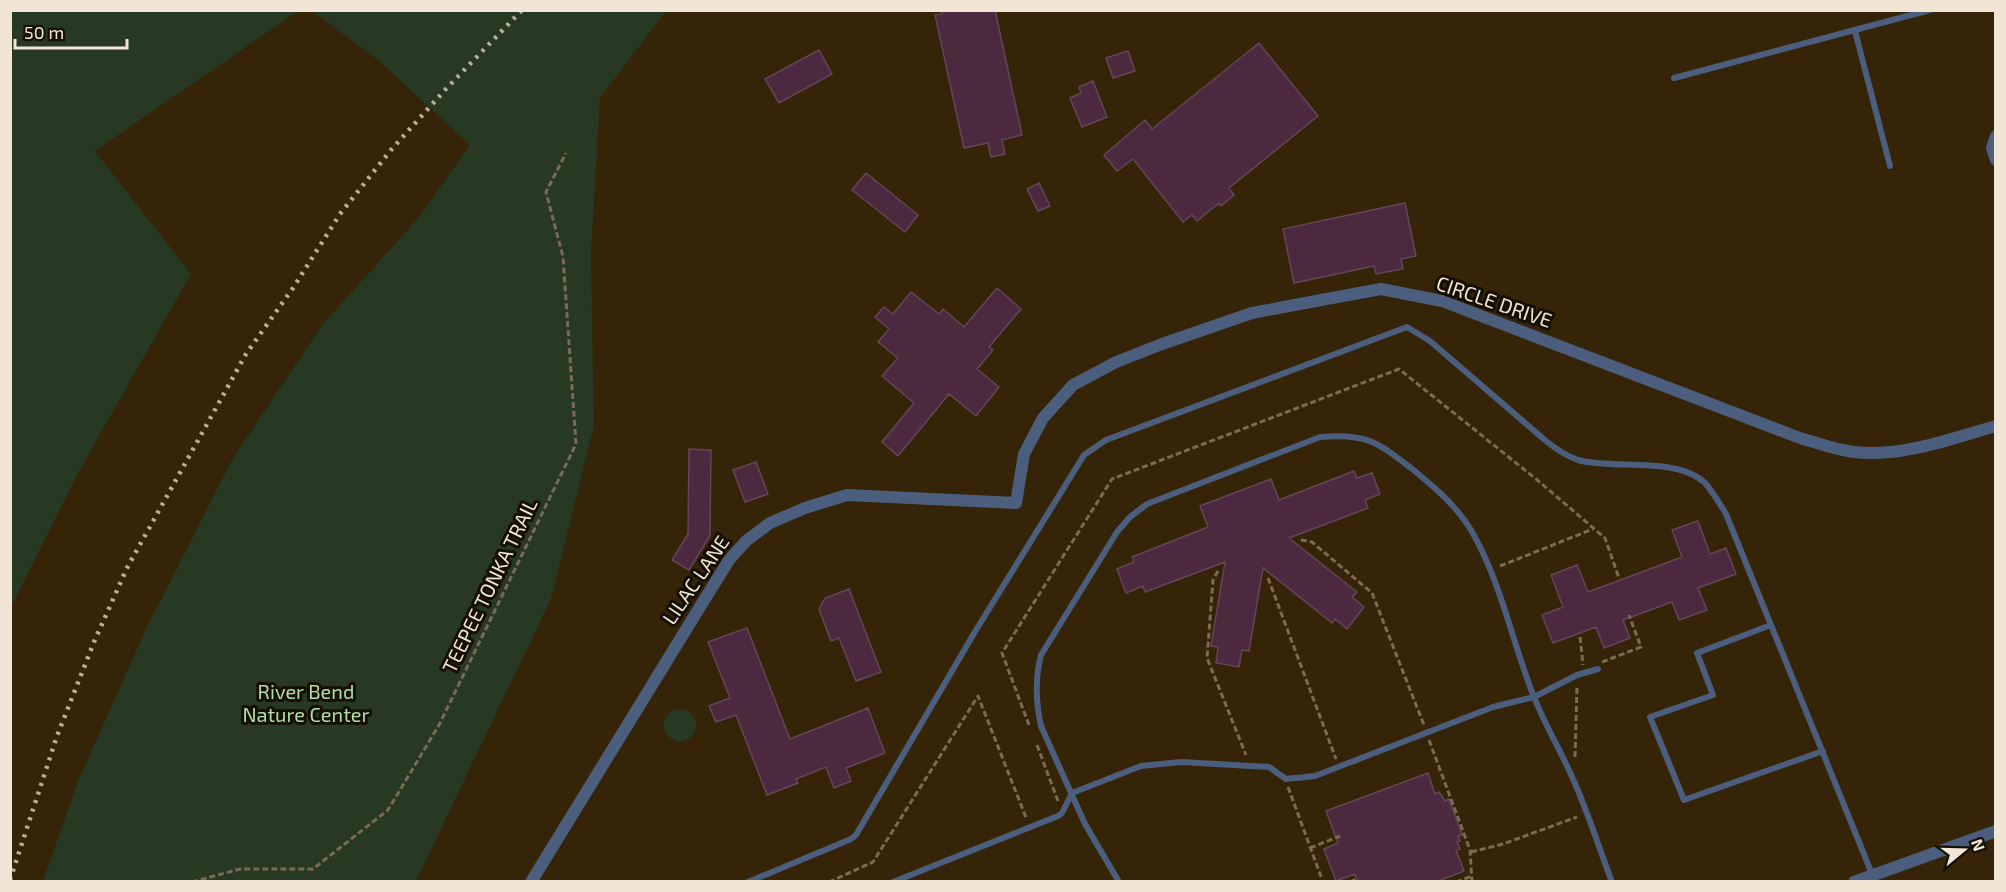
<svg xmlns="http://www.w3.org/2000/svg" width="2006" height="892" viewBox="0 0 2006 892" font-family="'Exo 2',sans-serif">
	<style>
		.green { fill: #273823 }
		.building { fill: #4d2940; stroke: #644659; stroke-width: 1.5 }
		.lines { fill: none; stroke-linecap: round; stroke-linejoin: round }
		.path { stroke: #7a6b53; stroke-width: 3; stroke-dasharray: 6 3; stroke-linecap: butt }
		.lane { stroke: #4c5e7d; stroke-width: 6 }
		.street { stroke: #4c5e7d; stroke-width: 12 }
		.rail { stroke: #bbae9a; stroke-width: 4.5; stroke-dasharray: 3 6; stroke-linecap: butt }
		.labels { text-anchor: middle; stroke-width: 6; stroke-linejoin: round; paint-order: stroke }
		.street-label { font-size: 20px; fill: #f1e6d6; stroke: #160f05 }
		.park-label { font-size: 20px; fill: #afdfa4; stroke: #160f05 }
	</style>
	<rect width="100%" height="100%" fill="#352407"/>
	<path class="green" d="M11 10 298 11 95 151 191 274 78 473 11 607Z
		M312 11H666L600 98 591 253 594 426 551 599 416 881H43L78 781 147 627 233 458 323 324 419 217 470 145 378 60Z
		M664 725a16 16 0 1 1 32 0a16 16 0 1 1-32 0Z"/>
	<path class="building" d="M941 10H995L1022 135 1002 140 1005 154 991 157 988 143 964 148 935 15 942 14Z
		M1259 43 1318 116 1229 188 1234 195 1221 206 1219 203 1197 221 1192 215 1183 222 1133 159 1117 171 1104 155 1145 120 1152 129Z
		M819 50 832 74 779 103 765 79Z
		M1128 51 1135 71 1113 78 1106 58Z
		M1093 81 1107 117 1082 127 1070 98 1081 93 1079 87Z
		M866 173 918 215 905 232 852 190Z
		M1039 183 1050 206 1038 211 1027 189Z
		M1405 203 1416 256 1401 259 1403 269 1376 274 1374 266 1294 283 1283 229Z
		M997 288 1021 309 989 347 993 350 977 369 999 387 976 416 949 394 898 456 882 442 914 403 882 376 898 358 878 342 889 329 875 317 884 307 893 314 911 292 939 314 943 309 964 327Z
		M689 449 711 450 710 536 689 570 672 560 688 534Z
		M756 462 768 494 745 502 733 470Z
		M1354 471 1357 478 1372 473 1380 494 1365 500 1368 508 1289 538 1357 592 1352 597 1364 607 1347 629 1335 619 1332 623 1263 568 1249 651 1242 650 1239 667 1216 663 1218 647 1211 646 1225 562 1145 592 1143 586 1126 593 1117 569 1134 562 1132 557 1208 527 1200 506 1271 479 1279 500Z
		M1698 521 1710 554 1726 548 1736 574 1698 588 1707 610 1679 620 1672 602 1623 620 1630 638 1604 648 1596 627 1553 643 1542 615 1563 607 1551 575 1577 565 1588 592 1682 557 1672 530Z
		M849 589 881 672 856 681 839 638 831 641 819 609 825 598Z
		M747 628 790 739 868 708 885 753 846 768 851 781 834 788 826 767 796 779 798 783 767 795 736 715 716 722 709 706 730 698 708 642Z
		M1428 773 1435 794 1439 792 1445 801 1449 799 1462 835 1458 836 1460 841 1457 842 1460 849 1456 850 1464 871 1436 882H1358L1355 874 1336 881 1324 849 1338 843 1326 811Z"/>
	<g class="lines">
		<path class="path" d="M1301 540 1312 542 1372 593 1424 725
			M1500 566 1593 529
			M1218 571 1213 580 1207 658 1246 755
			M1268 578 1336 759
			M1580 637 1583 665
			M1602 662 1641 647 1629 615
			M1029 725 1002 653 1112 479 1399 369 1536 479 1605 538 1619 578
			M1429 740 1470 850 1472 882
			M1037 745 1058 801
			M1575 757 1577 686
			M1288 787 1323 882
			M1310 848 1340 836
			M1471 852 1503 844 1577 817
			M192 882 240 869H313L388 810 439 725 576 444 563 257 546 192 566 153
			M829 882 873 862 978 696 1027 820
			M1350 882 1356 879
			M1456 882 1472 876"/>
		<path class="lane" d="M1855 31 1890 166
			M1674 78 1930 10
			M1771 625 1697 653 1713 695 1650 717 1684 800 1823 751
			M748 882 851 839 856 835 976 630 1084 455 1106 440 1407 327 1430 341 1546 441C1556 449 1566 456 1578 460 1613 470 1678 456 1705 483 1713 492 1720 504 1726 514L1872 874
			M893 882 1058 816 1062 813 1072 793 1141 766 1181 762 1269 767 1286 779 1315 776 1493 707 1534 697 1577 675 1598 669
			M1119 882 1085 824 1041 726C1036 703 1035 678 1041 655L1117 532 1130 517 1147 504 1320 437C1365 433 1376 441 1411 468 1433 486 1456 505 1471 530 1501 581 1512 642 1534 697 1545 725 1561 751 1573 779 1588 812 1599 848 1612 882"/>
		<path class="street" d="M1996 136 1992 148 1996 160
			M531 882 703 602 729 560 746 541 770 523 805 508 847 495 1016 503 1024 454 1043 418 1073 385 1116 362 1162 344 1252 313 1321 300 1381 289 1442 301 1800 438C1824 445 1848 454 1873 453 1914 453 1956 437 1996 426
			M1854 882 1996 831"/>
		<path class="rail" d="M10 880 57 736 94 642 127 568 246 354 293 288 340 214 391 150 445 90 522 10"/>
	</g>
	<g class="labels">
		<g class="street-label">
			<text transform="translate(1494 302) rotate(19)" y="7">CIRCLE DRIVE</text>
			<text transform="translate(696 580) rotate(-56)" y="7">LILAC LANE</text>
			<text transform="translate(490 586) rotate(-64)" y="7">TEEPEE TONKA TRAIL</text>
		</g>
		<g class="park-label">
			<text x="306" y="699">River Bend<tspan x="306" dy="23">Nature Center</tspan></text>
		</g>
	</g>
	<rect width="2006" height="892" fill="none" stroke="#f1e6d6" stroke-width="24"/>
	<g transform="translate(1964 850) rotate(71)" stroke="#160f05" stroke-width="4.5" paint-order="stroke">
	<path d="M0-4.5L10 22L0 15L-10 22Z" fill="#f1e6d6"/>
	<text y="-9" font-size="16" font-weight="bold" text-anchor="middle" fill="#f1e6d6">N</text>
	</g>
	<path d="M15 39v9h112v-9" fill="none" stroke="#f1e6d6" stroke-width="3"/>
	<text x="24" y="39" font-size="18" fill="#f1e6d6" stroke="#160f05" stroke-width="4.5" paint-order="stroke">50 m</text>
</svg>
